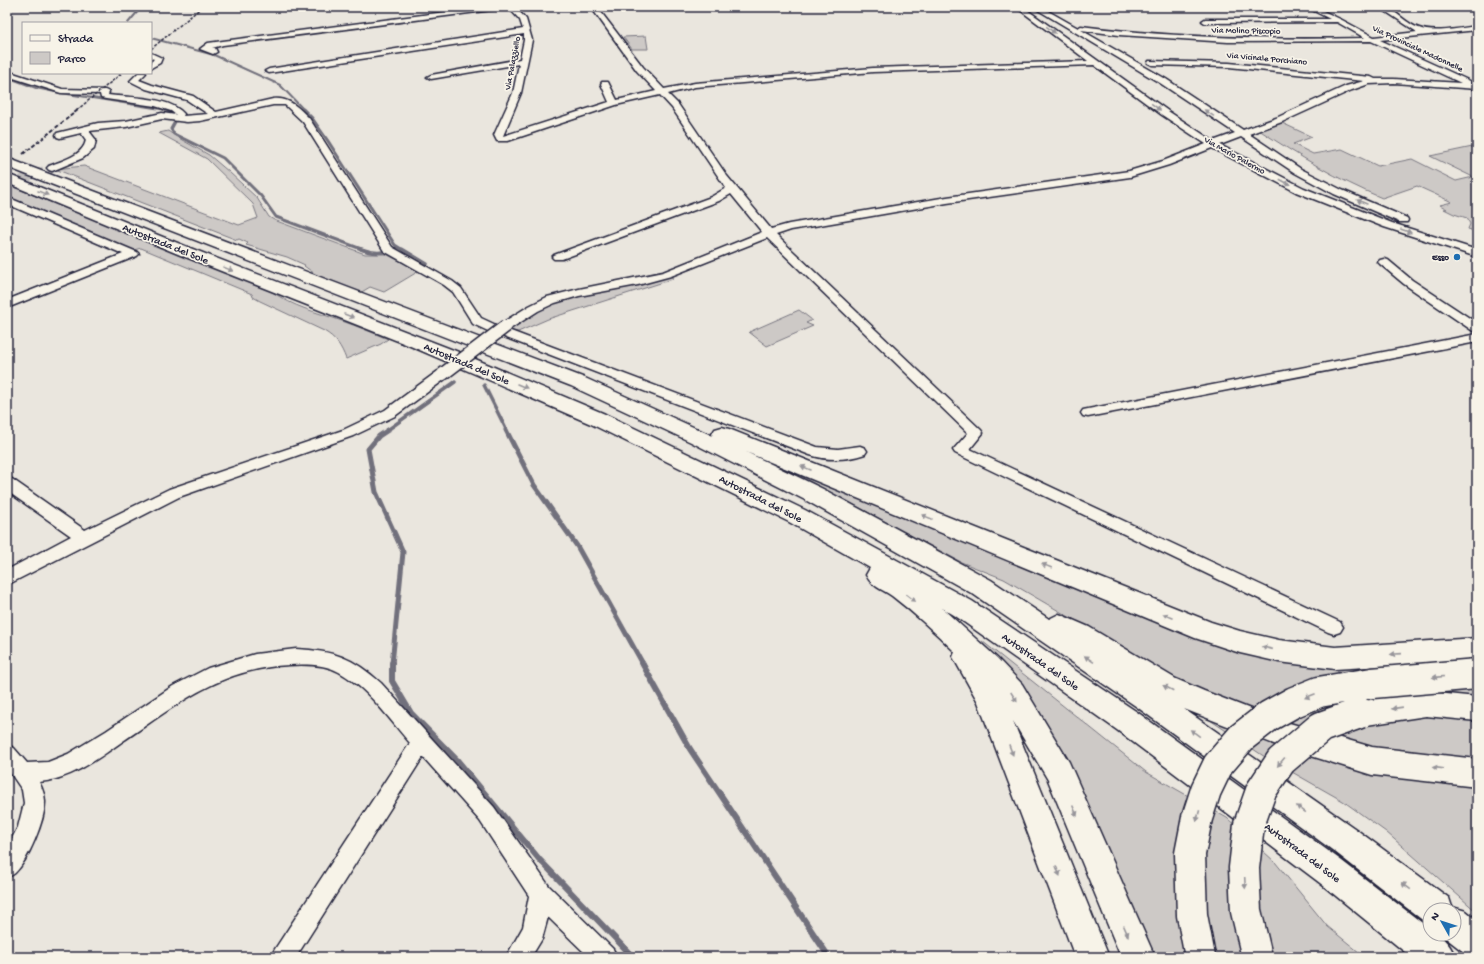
<svg xmlns="http://www.w3.org/2000/svg" width="1484" height="964" viewBox="0 0 1484 964" font-family="'Gochi Hand',sans-serif">
	<style>
		.green { fill: #cdc9c6; stroke: #787680 }
		.lines { fill: none; stroke-linecap: round; stroke-linejoin: round }
		.stream-far4 { stroke: #716f7b; stroke-width: 2 }
		.stream-far3 { stroke: #716f7b; stroke-width: 3 }
		.stream-far2 { stroke: #716f7b; stroke-width: 3.5 }
		.stream-far1 { stroke: #716f7b; stroke-width: 5 }
		.stream { stroke: #716f7b; stroke-width: 6 }
		.minor-tunnel { stroke: #c2bfbd; stroke-width: 10; stroke-dasharray: 10 5; stroke-linecap: butt }
		.minor-casing { stroke: #22223b; stroke-width: 3 }
		.highway-casing { stroke: #22223b; stroke-width: 3 }
		.minor { fill: #f7f3e8; fill-rule: evenodd }
		.highway { fill: #f7f3e8; fill-rule: evenodd }
		.rail-far1 { stroke: #22223b; stroke-width: 1.5; stroke-dasharray: 3 1.5; stroke-linecap: butt }
		.rail { stroke: #22223b; stroke-width: 2; stroke-dasharray: 4 2; stroke-linecap: butt }
		.minor-bridge-casing { stroke: #22223b; stroke-width: 15; stroke-linecap: butt }
		.highway-bridge-casing { stroke: #22223b; stroke-width: 33; stroke-linecap: butt }
		.minor-bridge { stroke: #f7f3e8; stroke-width: 12 }
		.highway-bridge { stroke: #f7f3e8; stroke-width: 30 }
		.oneway { fill: #97959a }
		.poi-dot { fill: #1f6fb2; stroke: #f7f3e8; stroke-width: 1.5 }
		.labels { text-anchor: middle; stroke-width: 3.5; stroke-linejoin: round; paint-order: stroke }
		.far-street-label { font-size: 9px; fill: #22223b; stroke: #f7f3e8 }
		.far-poi-label { font-size: 9px; font-weight: bold; fill: #22223b; stroke: #f7f3e8; text-anchor: end }
		.street-label { font-size: 11px; fill: #22223b; stroke: #f7f3e8 }
	</style>
	<rect width="100%" height="100%" fill="#eae6de"/>
	<filter id="ink" filterUnits="userSpaceOnUse"><feTurbulence type="fractalNoise" baseFrequency=".025" numOctaves="2"/><feDisplacementMap in="SourceGraphic" scale="8" xChannelSelector="R" yChannelSelector="G"/><feConvolveMatrix kernelMatrix="1 2 1 2 8 2 1 2 1" color-interpolation-filters="sRGB"/></filter>
	<g filter="url(#ink)">
		<path class="green" d="M646 36 648 49H632L623 37Z
			M1280 122 1312 137 1293 144 1313 154 1342 149 1378 166 1412 159 1456 181 1473 177 1430 156 1477 146V232L1468 229 1470 224 1467 218 1454 214 1444 209H1447L1440 205 1452 202 1417 186 1382 198C1338 180 1299 156 1259 130Z
			M168 131 175 136 209 155 229 172 257 198 269 217 274 220 365 254H386L419 271 384 292 370 287 360 293 318 276 304 266 305 265 287 257 246 245 248 243 239 239 237 240 55 169 84 166 239 225 258 218 253 204 207 159 159 133Z
			M11 186 271 291C295 308 314 311 342 321 357 326 373 333 388 339L381 344 346 359C341 346 336 338 324 331L260 301 253 297 252 294 141 248 134 250 7 198V188Z
			M673 276V279L548 319 518 332 507 330 508 327 549 305 576 297Z
			M799 310 812 320 806 323 813 326 767 346 749 332Z
			M791 471 1234 648 1477 658V762L1352 744 1244 708 1174 678 1004 579 961 562Z
			M982 641 1146 772 1227 818 1275 862 1327 926 1365 957H1150Z
			M1204 716 1477 784V912L1386 832 1343 801 1262 755Z"/>
		<g class="lines">
			<path class="stream-far4" d="M128 23 139 10V7
				M151 38 214 55 280 85 304 110
				M7 77 36 88 55 92 167 110"/>
			<path class="stream-far3" d="M163 109 175 115 176 120 171 129 174 134 223 158 261 196 276 217 364 250
				M303 109 312 118 328 141 395 245 403 250
				M392 250 399 248"/>
			<path class="stream-far2" d="M361 249C374 254 383 253 396 249
				M402 249 427 264
				M484 385 507 431
				M386 431 455 382"/>
			<path class="stream-far1" d="M388 430 379 436 368 449 376 492 403 552 392 664
				M506 430 534 485 577 546 643 664"/>
			<path class="stream" d="M392 663V681L411 713 457 760 539 859 633 957
				M642 663 690 749 829 957"/>
			<path class="minor-tunnel" d="M7 186 52 168"/>
			<g class="minor-casing">
				<path id="minor" d="M484 7H503L500 9 223 45 212 48H215L217 52 213 54 200 49 208 43 223 41Z
					M508 7H515L526 19 532 40 521 93 503 136 609 102 601 84 602 82H608L617 100 656 91 637 71 591 7H597L643 67 664 89 695 83 873 68 1088 61 1016 7H1023L1168 111 1213 141 1235 133 1160 83 1033 7H1041L1078 28 1081 26C1175 38 1270 40 1365 38L1337 22 1205 23 1202 21 1205 19H1330L1306 7H1315L1342 20 1374 37 1417 32 1379 7C1395 7 1404 23 1419 28 1433 34 1461 28 1477 26V30L1380 40 1470 81V84L1477 85V89L1394 83 1369 84 1352 90 1282 122 1249 134 1301 169 1342 190 1407 218 1408 220 1407 222H1399L1334 194 1295 173 1241 137 1220 145 1304 188 1392 223 1477 250V257L1384 227 1296 192 1212 148 1169 165 1130 177 947 203 791 230 776 235 981 430 983 433 970 449 1340 622 1343 627 1340 632 1334 634 1328 632 955 453 953 450 968 433 767 238 671 276 638 285 579 296 555 303 538 311 510 329H502L500 326 502 323 529 306 547 297 579 289 663 272 762 232 731 194 719 201 562 259H554L552 257 554 255 711 197 726 188 672 108 660 95 616 105 508 141H497L494 135 513 93 519 64 431 79 427 77 431 75 520 59 524 40V34L269 73 265 71 269 69 523 29 520 20ZM1081 30 1119 35 1228 42 1371 41 1461 83 1394 79H1375L1371 77 1229 63 1149 61 1148 63 1152 65 1229 67 1364 81 1346 86 1276 118 1243 130 1166 79ZM1094 65 1162 115 1206 144 1163 161 1129 171 947 197 789 224 771 229 727 176 678 104 668 94 695 87 873 72Z
					M151 53 162 58 160 63 151 68V62L154 59 151 58Z
					M7 71 62 89 105 90 109 92 108 95C130 98 169 96 184 114L183 116 208 114 187 100 146 89 130 81 138 73H146L139 80 152 85 193 96 216 112 273 99C290 97 298 108 309 118L392 247 452 281 461 288 481 318 496 325 498 328 496 331H488L473 324 453 292 444 285 384 251 303 122 285 105H273L200 121 187 122 162 119 126 127 89 131 96 140 94 149 83 158 52 171 49 170 47 168 49 166C63 160 83 156 86 140L81 133 60 138 57 137 56 135 57 133 98 123 126 121 162 113 176 115 171 111 155 106 106 99 101 98 100 94 61 93 7 76Z
					M7 197 137 252 139 254 137 256 7 308V300L123 254 7 204Z
					M1384 259 1388 260 1412 280 1477 323V332L1473 331 1404 284 1380 264 1378 262 1380 260Z
					M508 330 817 447 838 449 860 446 865 448 867 451 865 454C847 460 828 461 810 455L504 337 502 334 504 331Z
					M1477 334V342L1088 417 1083 416 1081 413 1083 410 1088 409Z
					M443 370 448 371 450 374 448 377 395 416 353 436 179 497 7 585V570L71 536 7 491V478L12 479 85 530 169 489 343 430 385 410 438 371Z
					M296 649C334 651 352 657 381 683L494 807 549 886 613 949 617 957H589L548 917 542 939 531 957H506L523 927 529 896 480 821 423 757 296 957H271L275 949 410 743C389 719 368 688 339 672 325 664 305 664 289 665 219 669 178 704 123 741 99 758 70 780 39 782 42 788 45 795 45 802 45 820 28 861 15 873 13 875 10 876 7 877V848L18 827 24 803 22 790 7 768V745L14 748 27 763 48 762 68 754 106 731 173 686 208 668 255 654Z"/>
			</g>
			<g class="highway-casing">
				<path id="highway" d="M7 158 585 378 713 436 712 434 715 429 722 427 729 429 1211 622 1240 631 1279 640 1335 647 1477 638V660L1335 669 1279 662 1240 653 1195 638 746 452 823 489 991 580 1049 619 1059 614 1089 627 1176 679 1204 691 1279 720 1372 747 1477 759V787L1372 775 1279 746 1184 709 1357 830 1449 898 1452 907 1466 911 1477 920V957L1465 953 1442 935 1454 934V910H1430V924L1425 922 1335 852 1137 707 973 594 807 501 691 442 571 386 7 167Z
					M7 174 190 248 461 353 605 414 805 510 972 601 1137 712 1342 861 1430 929V934C1443 934 1451 946 1455 957H1411L1320 883 1117 730 954 615 942 608 997 658 1022 684 1069 762 1155 957H1121L1048 780 1013 721 1109 957H1075L978 702 953 657 955 652C935 632 914 613 892 596 882 589 871 586 866 575L870 568 789 522 591 424 408 345 178 254 7 183Z
					M1426 692 1477 697V721L1426 716 1360 726 1350 722 1346 713 1350 704 1360 700Z"/>
			</g>
			<use href="#minor" class="minor"/>
			<use href="#highway" class="highway"/>
			<path class="rail-far1" d="M151 49 202 7
				M77 110 122 73"/>
			<path class="rail" d="M23 154 79 109"/>
			<g class="minor-bridge-casing">
				<path id="minor-bridge" d="M443 374 506 326"/>
			</g>
			<g class="highway-bridge-casing">
				<path id="highway-bridge" d="M1200 957 1192 915 1190 854 1197 818 1206 790 1218 765 1242 737 1269 716 1294 702 1319 692 1372 683 1477 674
					M1257 957 1246 911 1244 868 1249 825 1261 791 1281 761 1321 727 1360 713"/>
			</g>
			<use href="#minor-bridge" class="minor-bridge"/>
			<use href="#highway-bridge" class="highway-bridge"/>
		</g>
		<defs><path id="oneway-solid" d="M-6-.8H1V-3.2L6.5 0L1 3.2V.8H-6Z"/></defs>
		<g class="oneway">
			<use href="#oneway-solid" transform="translate(1051 30) rotate(36)"/>
			<use href="#oneway-solid" transform="translate(1156 107) rotate(36)"/>
			<use href="#oneway-solid" transform="translate(1209 113) rotate(-146)"/>
			<use href="#oneway-solid" transform="translate(1285 182) rotate(28)"/>
			<use href="#oneway-solid" transform="translate(43 193) rotate(22)"/>
			<use href="#oneway-solid" transform="translate(1362 202) rotate(-157)"/>
			<use href="#oneway-solid" transform="translate(1406 231) rotate(20)"/>
			<use href="#oneway-solid" transform="translate(228 269) rotate(22)"/>
			<use href="#oneway-solid" transform="translate(349 316) rotate(21)"/>
			<use href="#oneway-solid" transform="translate(522 386) rotate(23)"/>
			<use href="#oneway-solid" transform="translate(806 468) rotate(-158)"/>
			<use href="#oneway-solid" transform="translate(927 517) rotate(-158)"/>
			<use href="#oneway-solid" transform="translate(1047 566) rotate(-158)"/>
			<use href="#oneway-solid" transform="translate(911 598) rotate(38)"/>
			<use href="#oneway-solid" transform="translate(1168 616) rotate(-158)"/>
			<use href="#oneway-solid" transform="translate(1267 648) rotate(-167)"/>
			<use href="#oneway-solid" transform="translate(1396 654) rotate(176)"/>
			<use href="#oneway-solid" transform="translate(1089 659) rotate(-146)"/>
			<use href="#oneway-solid" transform="translate(1438 677) rotate(175)"/>
			<use href="#oneway-solid" transform="translate(1168 688) rotate(-153)"/>
			<use href="#oneway-solid" transform="translate(1310 696) rotate(159)"/>
			<use href="#oneway-solid" transform="translate(1014 697) rotate(57)"/>
			<use href="#oneway-solid" transform="translate(1397 708) rotate(172)"/>
			<use href="#oneway-solid" transform="translate(1195 733) rotate(-144)"/>
			<use href="#oneway-solid" transform="translate(1011 750) rotate(69)"/>
			<use href="#oneway-solid" transform="translate(1281 762) rotate(130)"/>
			<use href="#oneway-solid" transform="translate(1438 768) rotate(-173)"/>
			<use href="#oneway-solid" transform="translate(1301 809) rotate(-144)"/>
			<use href="#oneway-solid" transform="translate(1075 811) rotate(67)"/>
			<use href="#oneway-solid" transform="translate(1198 816) rotate(105)"/>
			<use href="#oneway-solid" transform="translate(1058 871) rotate(69)"/>
			<use href="#oneway-solid" transform="translate(1245 883) rotate(87)"/>
			<use href="#oneway-solid" transform="translate(1406 886) rotate(-143)"/>
			<use href="#oneway-solid" transform="translate(1126 931) rotate(67)"/>
		</g>
	</g>
	<circle class="poi-dot" cx="1457" cy="257" r="4"/>
	<g class="labels">
		<g class="far-street-label">
			<text transform="translate(1246 30) rotate(1)" y="3">Via Molino Piscopio</text>
			<text transform="translate(1418 48) rotate(25)" y="3">Via Provinciale Madonnelle</text>
			<text transform="translate(1267 58) rotate(5)" y="3">Via Vicinale Porchiano</text>
			<text transform="translate(512 63) rotate(-79)" y="3">Via Palazziello</text>
			<text transform="translate(1235 155) rotate(29)" y="3">Via Mario Palermo</text>
		</g>
		<g class="far-poi-label">
			<text x="1449" y="260">Esso</text>
		</g>
		<g class="street-label">
			<text transform="translate(166 243) rotate(22)" y="4">Autostrada del Sole</text>
			<text transform="translate(467 363) rotate(23)" y="4">Autostrada del Sole</text>
			<text transform="translate(761 498) rotate(27)" y="4">Autostrada del Sole</text>
			<text transform="translate(1041 661) rotate(35)" y="4">Autostrada del Sole</text>
			<text transform="translate(1303 852) rotate(37)" y="4">Autostrada del Sole</text>
		</g>
	</g>
	<rect width="1484" height="964" fill="none" stroke="#f7f3e8" stroke-width="24"/>
	<rect x="12" y="12" width="1460" height="940" fill="none" stroke="#22223b" stroke-width="1.5" filter="url(#ink)"/>
	<rect x="22" y="22" width="130" height="52" fill="#f7f3e8" stroke="#a29fa3"/>
	<rect x="30" y="35" width="20" height="6" fill="#f7f3e8" stroke="#a29fa3"/>
	<text x="58" y="42" font-size="12" fill="#22223b">Strada</text>
	<rect x="30" y="52" width="20" height="12" fill="#cdc9c6" stroke="#a29fa3"/>
	<text x="58" y="62" font-size="12" fill="#22223b">Parco</text>
	<g transform="translate(1442 922) rotate(309)"><circle r="19" fill="#f7f3e8" stroke="#a29fa3"/>
	<path d="M0-3L7 15L0 10L-7 15Z" fill="#1f6fb2"/>
	<text y="-6" font-size="11" font-weight="bold" text-anchor="middle" fill="#22223b">N</text>
	</g>
</svg>
